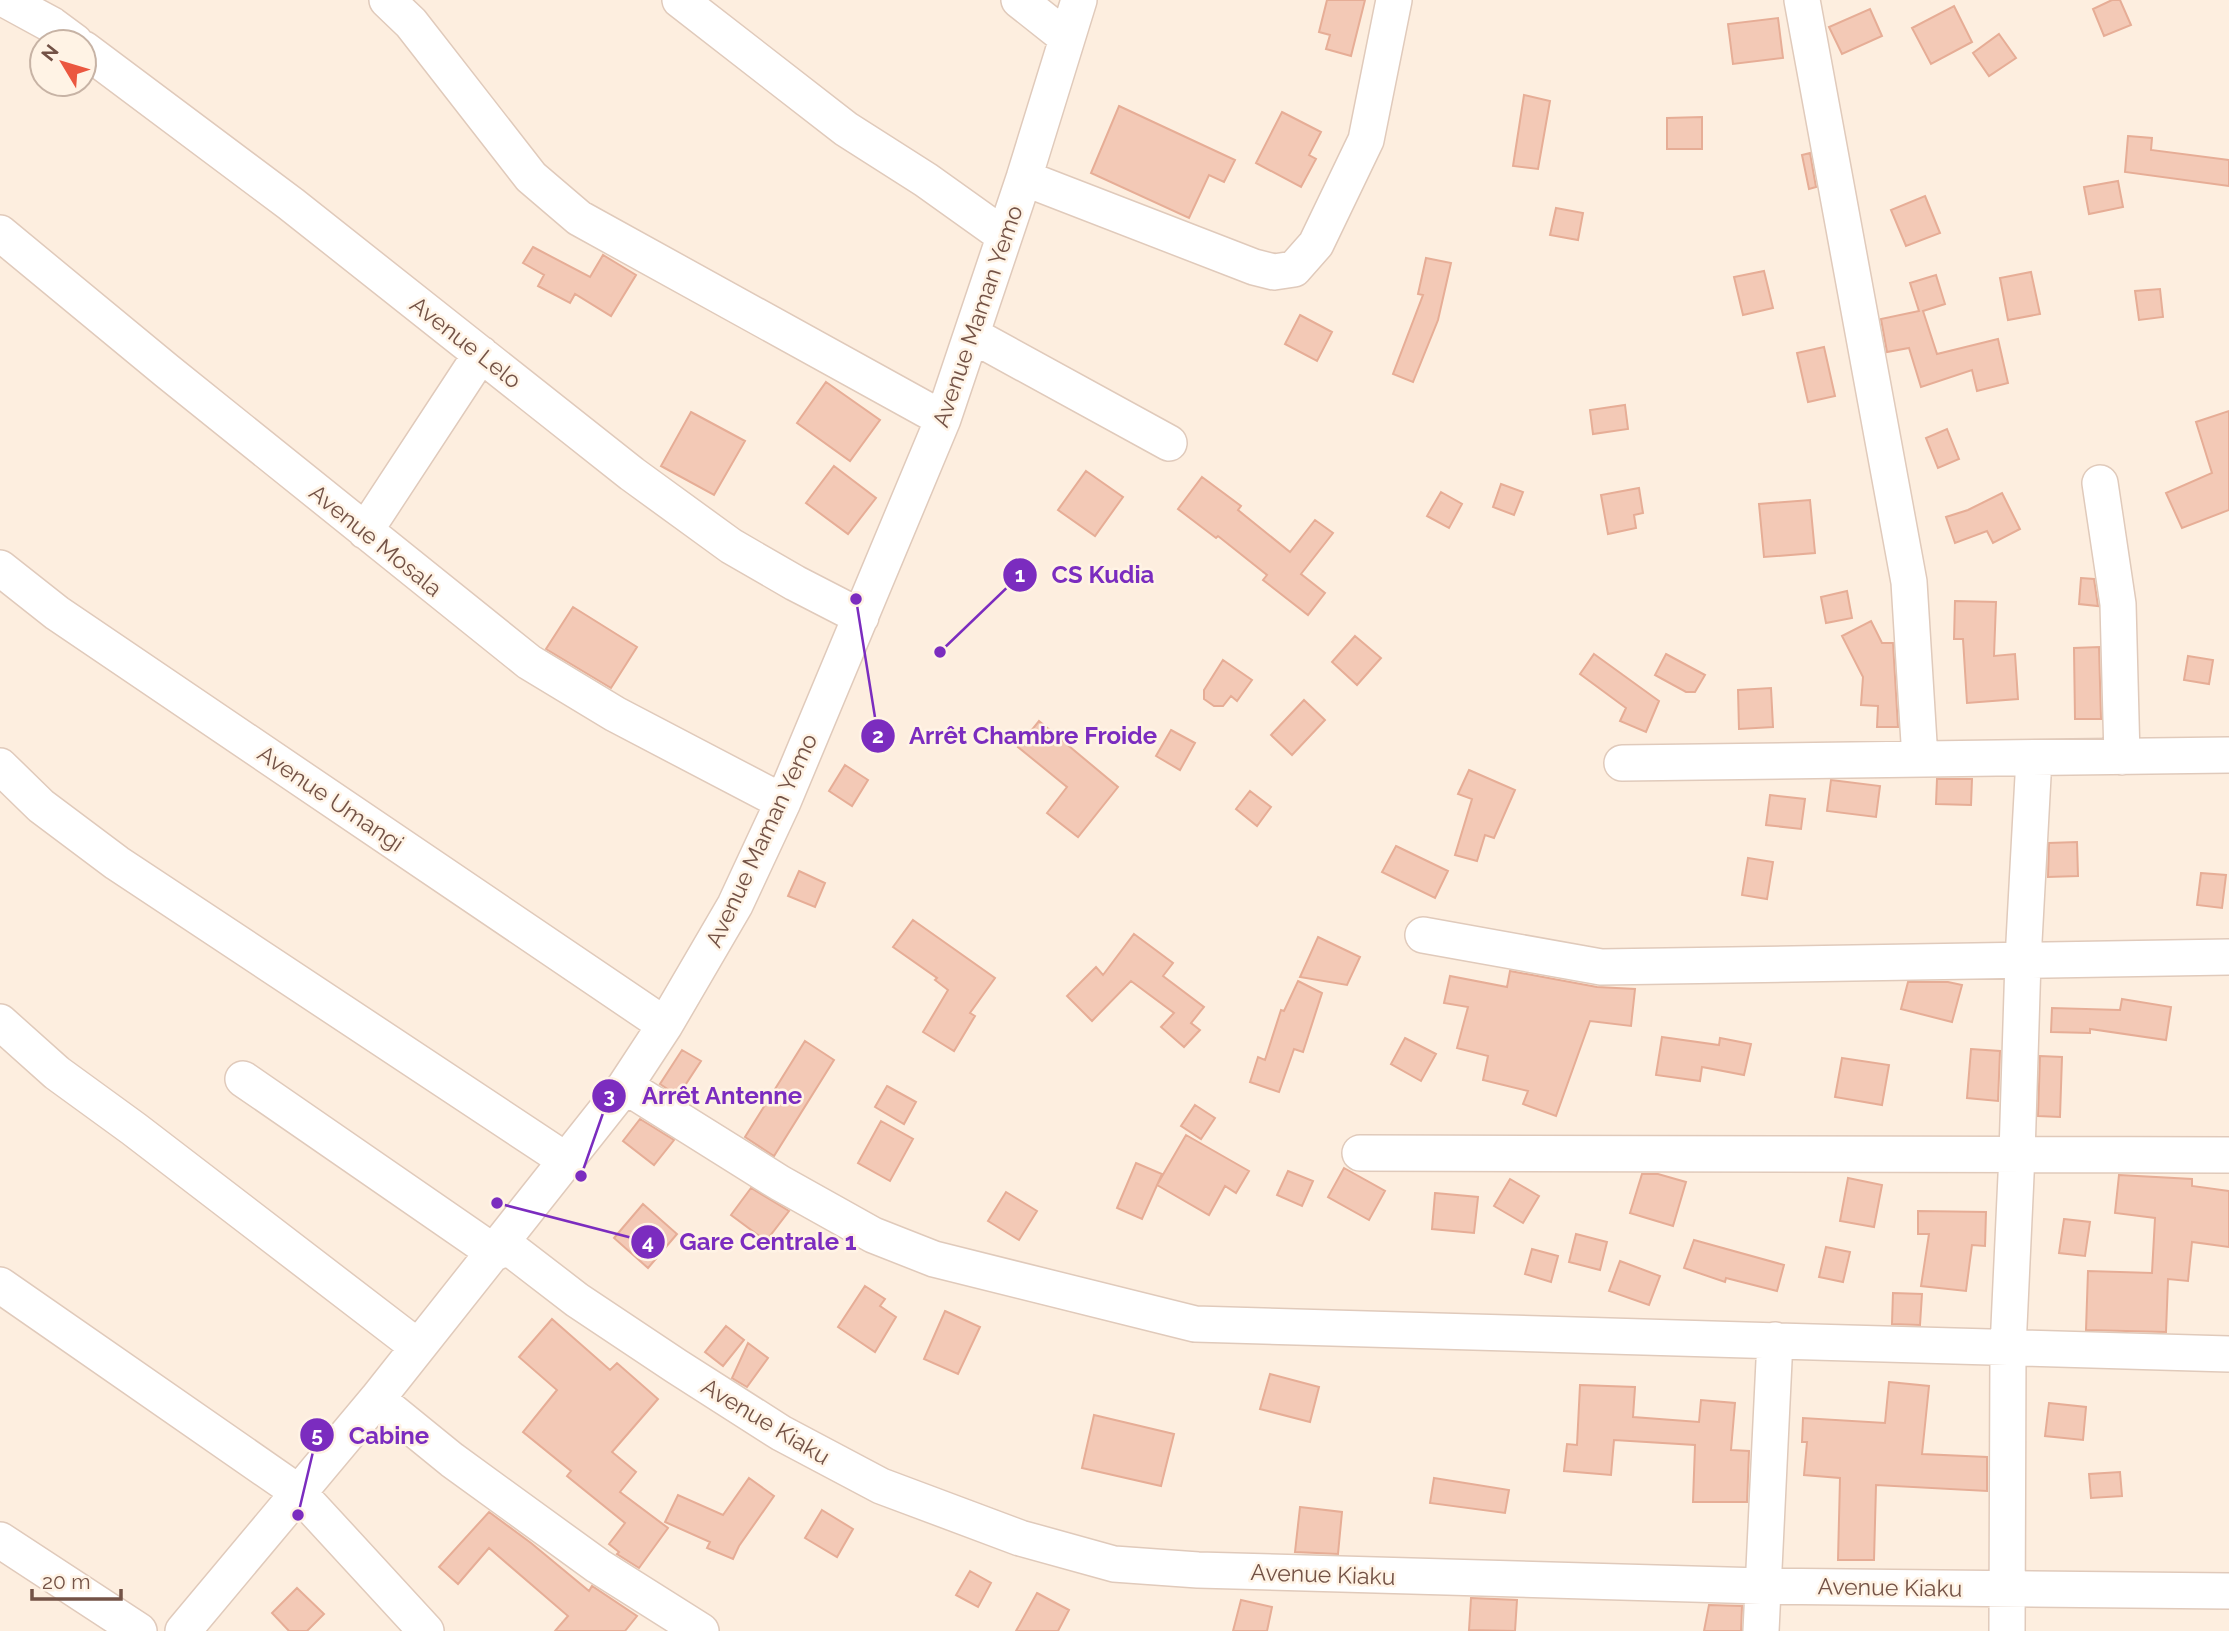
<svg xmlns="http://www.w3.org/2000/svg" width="2229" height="1631" font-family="Raleway,sans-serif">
	<rect width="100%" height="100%" fill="#fdeedf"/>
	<path fill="#f3c9b6" stroke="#e6ad96" stroke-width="2" d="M1327,0h38l-14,56 -25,-7 4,-14 -11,-3z
		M2112,0h8l11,25 -27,11 -11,-27z
		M1954,6l18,36 -41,22 -19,-36z
		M1870,9l12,27 -40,18 -13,-27z
		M1778,18l5,40 -50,6 -5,-40z
		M1999,34l17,24 -27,18 -16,-23z
		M1524,95l26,6 -12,68 -25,-3z
		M1119,106l116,54 -11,22 -15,-7 -20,43 -98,-45z
		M1282,112l39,20 -12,23 7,4 -15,28 -45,-24z
		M1702,117v32h-35v-31z
		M2128,136l24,2 -1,12 78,10v26l-104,-14z
		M1810,153l6,34 -7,2 -7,-34z
		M2118,181l5,26 -34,7 -5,-27z
		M1925,196l15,37 -34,13 -15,-36z
		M1556,208l27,5 -5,27 -28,-5z
		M533,247l57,30 13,-22 33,20 -25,41 -36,-22 -5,9 -32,-17 6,-11 -21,-12z
		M1426,258l25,5 -13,57 -25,62 -20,-8 30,-79 -5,-1z
		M1764,271l9,37 -30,7 -9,-38z
		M2031,272l9,42 -32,6 -8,-42z
		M1936,275l9,29 -22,7 14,43 61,-15 10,44 -31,8 -5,-21 -51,17 -12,-39 -22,4 -6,-33 38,-8 -9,-28z
		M2160,289l3,28 -24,3 -4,-29z
		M1300,315l32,17 -15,29 -32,-17z
		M1824,347l11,49 -27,6 -11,-49z
		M826,382l54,38 -30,41 -53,-38z
		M1625,405l3,24 -35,5 -3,-24z
		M2229,411v99l-47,18 -16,-35 46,-20 -16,-51z
		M691,412l54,29 -31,54 -53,-29z
		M1947,429l12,30 -21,9 -12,-30z
		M834,466l42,32 -28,36 -42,-31z
		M1086,471l37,26 -28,39 -37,-26z
		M1202,477l39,29 -3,4 52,42 25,-32 18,13 -32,41 24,19 -17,22 -45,-35 4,-5 -49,-39 -2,2 -38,-29z
		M1501,484l22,8 -9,23 -21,-8z
		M1639,488l4,25 -9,2 2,13 -28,6 -7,-39z
		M1441,492l21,12 -13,24 -22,-12z
		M2002,493l18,36 -27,14 -6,-12 -32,12 -9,-26 22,-7z
		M1810,500l5,53 -51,4 -5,-53z
		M2081,578l13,1 4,27 -19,-2z
		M1847,591l5,27 -26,5 -5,-26z
		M1955,601l41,1 -2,54 21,-2 3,45 -51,4 -4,-64h-9z
		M573,607l64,40 -26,41 -65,-39z
		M1871,621l11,22h11l5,84h-21l1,-21 -17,-1 2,-28 -21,-41z
		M1355,636l26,22 -24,27 -25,-23z
		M2099,647l2,72h-26l-1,-71z
		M1594,654l65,47 -13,31 -26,-11 6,-13 -46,-34z
		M1666,654l39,21 -10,17h-9l-31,-17z
		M2188,656l25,4 -4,24 -25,-4z
		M1223,660l29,20 -15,21 -6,-5 -8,10h-9l-10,-7v-9z
		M1771,688l2,39 -34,2 -1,-39z
		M1304,700l21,20 -33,35 -21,-20z
		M1039,721l79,66 -40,50 -31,-24 20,-26 -49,-40z
		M1171,730l24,13 -15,27 -24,-14z
		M845,765l23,15 -16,26 -23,-15z
		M1469,770l46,20 -21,48 -9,-3 -8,26 -22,-6 17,-56 -14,-5z
		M1937,779h35l-1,26 -35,-1z
		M1831,780l49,6 -4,31 -49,-6z
		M1250,791l21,16 -14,19 -21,-17z
		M1770,795l35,4 -4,30 -35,-4z
		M2077,842l1,34 -30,1 1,-34z
		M1396,846l52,25 -13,27 -53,-26z
		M1748,858l25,4 -6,37 -25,-4z
		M799,871l26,12 -10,24 -27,-11z
		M2201,873l25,2 -4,33 -25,-3z
		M913,920l82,58 -25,35 5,3 -21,35 -31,-19 25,-42 -13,-10 2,-2 -44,-31z
		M1134,934l39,29 -10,13 41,31 -13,16 9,7 -16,17 -23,-20 13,-14 -43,-32 -39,40 -25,-25 29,-29 7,8z
		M1318,937l42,20 -13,28 -47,-8z
		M1510,971l87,16 38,2 -4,37 -41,-5 -34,95 -33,-12 5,-13 -45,-11 5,-24 -31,-8 11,-41 -24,-4 6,-27 57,11z
		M1298,981l24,12 -19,59 -9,-3 -15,43 -29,-10 8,-25 7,3 16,-50 3,1z
		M1908,982h40l14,3 -10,37 -51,-13z
		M2122,999l49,8 -5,33 -76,-11v4l-39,-1 1,-24 68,2z
		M1662,1037l57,8 1,-7 31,6 -7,31 -42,-8 -2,14 -44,-6z
		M1405,1038l31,16 -15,27 -30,-17z
		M805,1041l29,19 -60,96 -29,-19z
		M1971,1049l29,2 -2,50 -31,-3z
		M682,1050l19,11 -23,35 -18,-12z
		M2040,1056l22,1 -2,60 -22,-1z
		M1842,1058l47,7 -7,40 -47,-8z
		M887,1086l29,16 -12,22 -29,-17z
		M1195,1105l20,13 -14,21 -20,-13z
		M640,1119l34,21 -20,25 -31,-24z
		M881,1121l32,18 -23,42 -32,-18z
		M1186,1135l63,36 -13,22 -11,-7 -16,29 -52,-30z
		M1136,1163l26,11 -20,45 -25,-11z
		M1344,1168l41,23 -16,29 -41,-23z
		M1288,1171l25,10 -11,25 -25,-11z
		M1642,1174h16l28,8 -13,44 -43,-13z
		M2119,1175l73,4v7l37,5v56l-37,-5 -4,39 -20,-2 -2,53 -80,-2 2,-59 64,2 3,-55 -40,-5z
		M1848,1178l34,7 -8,42 -34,-6z
		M1510,1179l29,17 -16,27 -29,-17z
		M751,1188l38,23 -23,30 -35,-26z
		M1006,1192l31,19 -18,29 -31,-19z
		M1435,1193l43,4 -4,36 -42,-4z
		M643,1204l34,30 -29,34 -34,-30z
		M1918,1211l68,1 -1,34 -13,-1 -6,46 -45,-5 8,-52h-11z
		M2064,1219l26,3 -5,34 -26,-3z
		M1576,1234l31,8 -7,28 -31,-8z
		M1694,1240l90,25 -7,26 -51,-13 -1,4 -41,-14z
		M1826,1247l24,5 -7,30 -24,-5z
		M1532,1249l26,7 -7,26 -26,-8z
		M1620,1261l40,15 -11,29 -40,-14z
		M865,1286l20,13 -5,7 16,11 -21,35 -37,-25z
		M1893,1293l29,1 -2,31 -28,-1z
		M945,1311l35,16 -22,47 -34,-15z
		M552,1319l58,51 7,-7 41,36 -46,53 24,20 -16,20 48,36 -29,40 -22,-14 2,-2 -10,-8 16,-21 -58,-47 4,-5 -48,-39 34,-42 -38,-33z
		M726,1326l18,14 -21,26 -18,-14z
		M748,1343l20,15 -21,29 -15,-9z
		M1270,1374l49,13 -9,35 -50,-13z
		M1889,1382l40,4 -7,68 65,3v34l-111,-6 -2,75h-36l2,-82 -36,-3 3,-33h-5l1,-24 82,5z
		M1580,1385l55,2 -2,30 66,5 2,-22 34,3 -4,47 18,1 -2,51h-54l2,-57 -81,-5 -3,35 -47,-4 3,-27 10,1z
		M2049,1403l37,4 -3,33 -38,-4z
		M1094,1415l80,19 -13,52 -79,-18z
		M2120,1472l2,24 -31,2 -2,-24z
		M749,1478l25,18 -35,50 -6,13 -26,-11 3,-6 -45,-20 13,-27 45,20z
		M1434,1478l75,12 -4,23 -75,-10z
		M1300,1507l42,5 -4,42 -43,-2z
		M822,1510l31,19 -16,28 -32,-19z
		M489,1512l42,31 58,48 3,-5 45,30 -12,15h-70l13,-15 -79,-68 -31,36 -19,-17z
		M970,1571l21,12 -13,24 -22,-12z
		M297,1588l27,26 -17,17h-18l-17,-18z
		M1037,1593l32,17 -11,21h-42z
		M1471,1598l46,2 -2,31 -46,-1z
		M1241,1600l31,7 -5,24h-34z
		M1709,1605l33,1 -1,25h-37z"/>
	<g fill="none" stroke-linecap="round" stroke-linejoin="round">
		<g stroke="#e0cabb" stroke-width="38">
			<path id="minor" d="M6,0l46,25 23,17
				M387,0l24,23 120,154 48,41 364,201
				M680,0l166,129 80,51 77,55
				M1019,0l48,38
				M1802,0l107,582 11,177
				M84,49l207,155 341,270 99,72 64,37 66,34
				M1024,178l230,89 20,5 20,-3 22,-25 50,-104 28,-140
				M0,233l167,138 362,291 86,52 168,88
				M972,335l197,108
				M2100,483l18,121 4,153
				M365,531l116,-177
				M0,568l57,45 608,412
				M1622,763l607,-8
				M0,766l41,40 76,57 450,298
				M1423,935l178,32 628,-10
				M0,1022l57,51 77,56 284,218
				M243,1079l252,174
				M625,1086l155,97 93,52 61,24 261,65 1034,30
				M1360,1153l869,2
				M503,1243l74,57 99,66 105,67 100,53 139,52 94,26 84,6 564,16 467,5
				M0,1285l298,207 128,139
				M377,1399l75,61 146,106 103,65
				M0,1540l139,91
				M183,1631l194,-232 248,-313 40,-61 70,-120 48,-103 160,-383 81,-241 55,-178
				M1761,1631l14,-291
				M2007,1631l1,-283 9,-194 6,-194 11,-202"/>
		</g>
		<use href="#minor" stroke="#fff" stroke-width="35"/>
	</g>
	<g text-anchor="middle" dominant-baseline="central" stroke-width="5" stroke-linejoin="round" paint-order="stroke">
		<g font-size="23" fill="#735246" stroke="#fff3e5">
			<text transform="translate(977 316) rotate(-71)">Avenue Maman Yemo</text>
			<text transform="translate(466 342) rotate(38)">Avenue Lelo</text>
			<text transform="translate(376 540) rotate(39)">Avenue Mosala</text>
			<text transform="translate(331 798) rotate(34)">Avenue Umangi</text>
			<text transform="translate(761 840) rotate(-65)">Avenue Maman Yemo</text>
			<text transform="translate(766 1421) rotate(31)">Avenue Kiaku</text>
			<text transform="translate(1323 1574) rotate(2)">Avenue Kiaku</text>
			<text transform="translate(1890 1587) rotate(1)">Avenue Kiaku</text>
		</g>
	</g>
	<path fill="none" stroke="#7b2cbf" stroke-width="2.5" d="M940 652L1020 575M856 599L878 736M581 1176L609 1096M497 1203L648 1242M298 1515L317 1435"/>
	<g fill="#7b2cbf" stroke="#fff3e5" stroke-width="2.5">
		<circle cx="940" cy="652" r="7"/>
		<circle cx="856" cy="599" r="7"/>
		<circle cx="581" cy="1176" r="7"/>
		<circle cx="497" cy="1203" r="7"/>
		<circle cx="298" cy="1515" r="7"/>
		<circle cx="1020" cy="575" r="18"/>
		<circle cx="878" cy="736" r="18"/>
		<circle cx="609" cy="1096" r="18"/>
		<circle cx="648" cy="1242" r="18"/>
		<circle cx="317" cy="1435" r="18"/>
	</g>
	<g font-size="21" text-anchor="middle" font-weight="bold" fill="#fff">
		<text x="1020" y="582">1</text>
		<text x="878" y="743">2</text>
		<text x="609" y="1103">3</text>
		<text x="648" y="1249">4</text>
		<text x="317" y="1442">5</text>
	</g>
	<g font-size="24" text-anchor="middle" font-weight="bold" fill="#7b2cbf" stroke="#fff3e5" stroke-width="5" stroke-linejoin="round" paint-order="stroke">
		<text x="1103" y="583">CS Kudia</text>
		<text x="1033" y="744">Arrêt Chambre Froide</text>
		<text x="722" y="1104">Arrêt Antenne</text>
		<text x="768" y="1250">Gare Centrale 1</text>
		<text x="389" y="1444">Cabine</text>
	</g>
	<g transform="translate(63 63) rotate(308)"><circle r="33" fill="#fff3e5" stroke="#c7b3a5" stroke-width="2"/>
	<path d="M0-5L12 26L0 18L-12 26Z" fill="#eb5740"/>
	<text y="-10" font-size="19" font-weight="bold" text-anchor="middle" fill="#735246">N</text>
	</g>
	<path d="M32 1589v10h89v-10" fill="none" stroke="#735246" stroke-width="3.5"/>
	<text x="42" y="1589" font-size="21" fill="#735246" stroke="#fff3e5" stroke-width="5" paint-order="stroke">20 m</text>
</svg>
